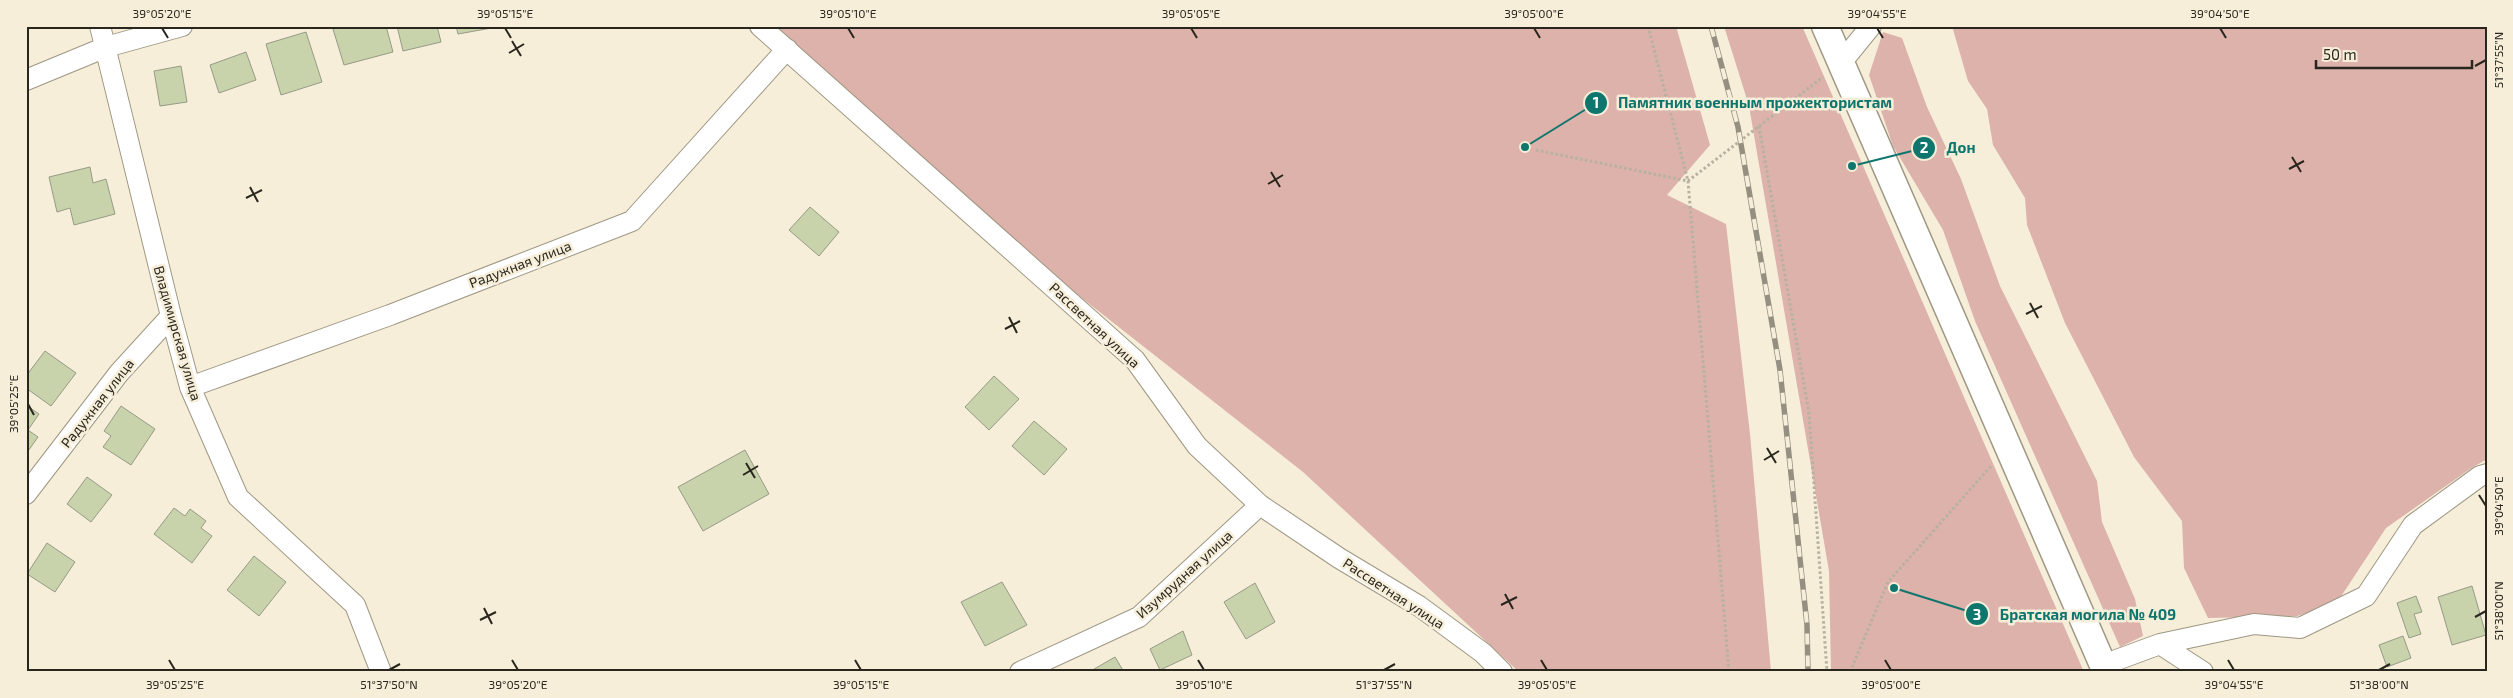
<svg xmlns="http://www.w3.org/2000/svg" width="2513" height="698" font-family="'Exo 2',sans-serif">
	<rect width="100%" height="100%" fill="#f6eed9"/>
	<path fill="#dcb2aa" d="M766,26h910l34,119 -43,50 59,29 24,210 21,238h-252l-216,-200 -286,-225z
		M1724,26h78l282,646h-253l-2,-101 -80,-465z
		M1952,26h535v433l-17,10 -84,59 -50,76 -39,12 -89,2 -24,-50 -2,-47 -48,-64 -69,-134 -38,-98 -2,-27 -32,-53 -6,-36 -19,-28z
		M1883,32l19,6 25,69 34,72 39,107 97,195 5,41 33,77 8,37 -23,11 -145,-326 -32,-91 -50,-84 -24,-71z"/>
	<path fill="#c8d2ab" stroke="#969b87" d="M342,26h44l7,26 -49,13 -11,-36z
		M397,26h40l4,16 -38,9z
		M456,26h41v1l-39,7z
		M306,32l16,50 -41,13 -15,-51z
		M246,52l10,28 -37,13 -9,-28z
		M181,66l6,36 -27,4 -6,-35z
		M90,167l3,16 13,-4 9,35 -41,11 -4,-17 -13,4 -8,-35z
		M810,207l29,25 -20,24 -30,-26z
		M45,351l31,22 -25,33 -25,-18v-12z
		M994,376l25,23 -30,31 -24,-23z
		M26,405l13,9 -11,16 10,7 -12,17z
		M121,406l34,23 -24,36 -28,-18 8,-11 -7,-5z
		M1034,421l33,28 -23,26 -32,-29z
		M745,450l24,44 -66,37 -25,-44z
		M87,477l25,18 -21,27 -24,-18z
		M174,508l11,8 5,-7 16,12 -5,7 11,8 -20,27 -38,-29z
		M47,543l28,19 -20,30 -28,-18z
		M254,556l32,26 -27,34 -32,-26z
		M1002,582l25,43 -42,21 -24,-44z
		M1255,583l20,39 -29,17 -22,-37z
		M2472,586l14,49 -34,10 -14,-48z
		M2416,596l6,16 -8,2 7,20 -12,4 -12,-35z
		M1183,631l9,24 -32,15 -10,-21z
		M2403,636l8,22 -24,9 -8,-22z
		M1115,657l9,15h-35z"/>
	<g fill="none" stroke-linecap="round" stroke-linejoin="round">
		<g stroke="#9e9783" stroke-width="22">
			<path id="minor" d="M100,26l71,290 19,71 48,110 117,108 26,67
				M760,26l375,334 62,86 63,59 79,53 80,48 64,47 19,19
				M1841,63l30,-37
				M26,80l80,-33 76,-21
				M190,387l200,-72 242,-94 155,-172
				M26,494l93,-121 52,-57
				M2160,644l94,-20 46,4 66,-32 47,-71 67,-49 7,-2
				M2103,665l57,-21 43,28
				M1020,672l119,-55 121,-112"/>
		</g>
		<g stroke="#9e9783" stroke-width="29">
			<path id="tertiary" d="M1825,26l281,646"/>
		</g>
		<path stroke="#b7b1a0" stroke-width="3" stroke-dasharray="2.5 2.5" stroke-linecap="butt" d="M1648,26l40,155 41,491
			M1759,126l50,287 18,259
			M1536,150l152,31 135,-104
			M1850,672l38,-90 104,-117"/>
		<use href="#minor" stroke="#fff" stroke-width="20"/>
		<use href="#tertiary" stroke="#fff" stroke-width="26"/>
		<g stroke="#958f81" stroke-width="5.5">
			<path id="rail" d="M1711,26l27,101 42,243 27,255 1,47"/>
		</g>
		<use href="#rail" stroke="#f6eed9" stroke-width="4" stroke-dasharray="11" stroke-linecap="butt"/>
	</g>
	<path fill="none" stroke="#29261e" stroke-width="2" d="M162,28l6,10M505,28l6,10M848,28l6,10M1191,28l6,10M1534,28l6,10M1877,28l6,10M2220,28l6,10M512,41l9,15M509,53l15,-9M2475,66l11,-6M2292,157l9,15M2289,169l15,-8M1271,172l9,15M1268,184l15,-9M250,187l8,15M246,198l16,-8M2030,303l8,15M2026,314l16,-8M1009,317l8,16M1005,329l15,-8M28,404l6,11M1767,448l9,15M1764,460l15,-9M746,463l9,15M743,475l15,-9M2479,495l7,11M1505,594l8,15M1501,605l16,-8M484,608l8,16M2475,617l11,-6M480,620l16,-8M169,660l6,10M512,660l6,10M855,660l6,10M1198,660l6,10M1541,660l6,10M1885,660l6,10M2228,660l6,10M389,670l11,-6M1384,670l11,-6M2379,670l11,-6"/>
	<g text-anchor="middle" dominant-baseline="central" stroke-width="5" stroke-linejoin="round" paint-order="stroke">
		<g font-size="14" fill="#29261e" stroke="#f6eed9">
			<text transform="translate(520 264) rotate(-21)">Радужная улица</text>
			<text transform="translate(1095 325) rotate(43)">Рассветная улица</text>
			<text transform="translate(178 333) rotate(74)">Владимирская улица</text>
			<text transform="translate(97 403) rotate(-52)">Радужная улица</text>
			<text transform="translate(1184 574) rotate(-42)">Изумрудная улица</text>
			<text transform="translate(1394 593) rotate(33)">Рассветная улица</text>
		</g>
	</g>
	<path fill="none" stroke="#0f766e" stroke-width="2" d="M1525 147L1596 103M1852 166L1924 148M1894 588L1977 614"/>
	<g fill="#0f766e" stroke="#f6eed9" stroke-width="2">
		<circle cx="1525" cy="147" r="5"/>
		<circle cx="1852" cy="166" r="5"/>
		<circle cx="1894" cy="588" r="5"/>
		<circle cx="1596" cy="103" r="12"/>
		<circle cx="1924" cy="148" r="12"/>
		<circle cx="1977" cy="614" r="12"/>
	</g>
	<g font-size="15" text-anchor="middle" font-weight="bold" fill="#fff">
		<text x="1596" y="108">1</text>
		<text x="1924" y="153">2</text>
		<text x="1977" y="620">3</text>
	</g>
	<g font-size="15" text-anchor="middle" font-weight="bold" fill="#0f766e" stroke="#f6eed9" stroke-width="5" stroke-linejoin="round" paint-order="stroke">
		<text x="1755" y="108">Памятник военным прожектористам</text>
		<text x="1961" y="153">Дон</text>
		<text x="2088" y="620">Братская могила № 409</text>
	</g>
	<rect width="2513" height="698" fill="none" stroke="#f6eed9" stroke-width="55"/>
	<path d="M2316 60v8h156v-8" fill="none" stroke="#29261e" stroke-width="2.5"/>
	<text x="2323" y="60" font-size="15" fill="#29261e" stroke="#f6eed9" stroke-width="4" paint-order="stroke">50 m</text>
	<rect x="28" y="28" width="2458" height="642" fill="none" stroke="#29261e" stroke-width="2"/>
	<g font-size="12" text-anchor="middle" fill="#29261e">
		<text x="162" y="18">39°05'20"E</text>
		<text x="505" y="18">39°05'15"E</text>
		<text x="848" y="18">39°05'10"E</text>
		<text x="1191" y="18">39°05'05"E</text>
		<text x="1534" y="18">39°05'00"E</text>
		<text x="1877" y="18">39°04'55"E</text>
		<text x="2220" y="18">39°04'50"E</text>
		<text transform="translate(2499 60) rotate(-90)" y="4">51°37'55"N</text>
		<text transform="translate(14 404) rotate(-90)" y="4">39°05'25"E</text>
		<text transform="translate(2499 506) rotate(-90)" y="4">39°04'50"E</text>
		<text transform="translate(2499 611) rotate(-90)" y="4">51°38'00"N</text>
		<text x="175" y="689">39°05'25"E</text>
		<text x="389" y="689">51°37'50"N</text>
		<text x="518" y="689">39°05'20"E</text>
		<text x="861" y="689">39°05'15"E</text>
		<text x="1204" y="689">39°05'10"E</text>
		<text x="1384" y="689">51°37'55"N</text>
		<text x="1547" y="689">39°05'05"E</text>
		<text x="1891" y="689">39°05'00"E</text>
		<text x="2234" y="689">39°04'55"E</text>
		<text x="2379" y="689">51°38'00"N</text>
	</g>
</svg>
